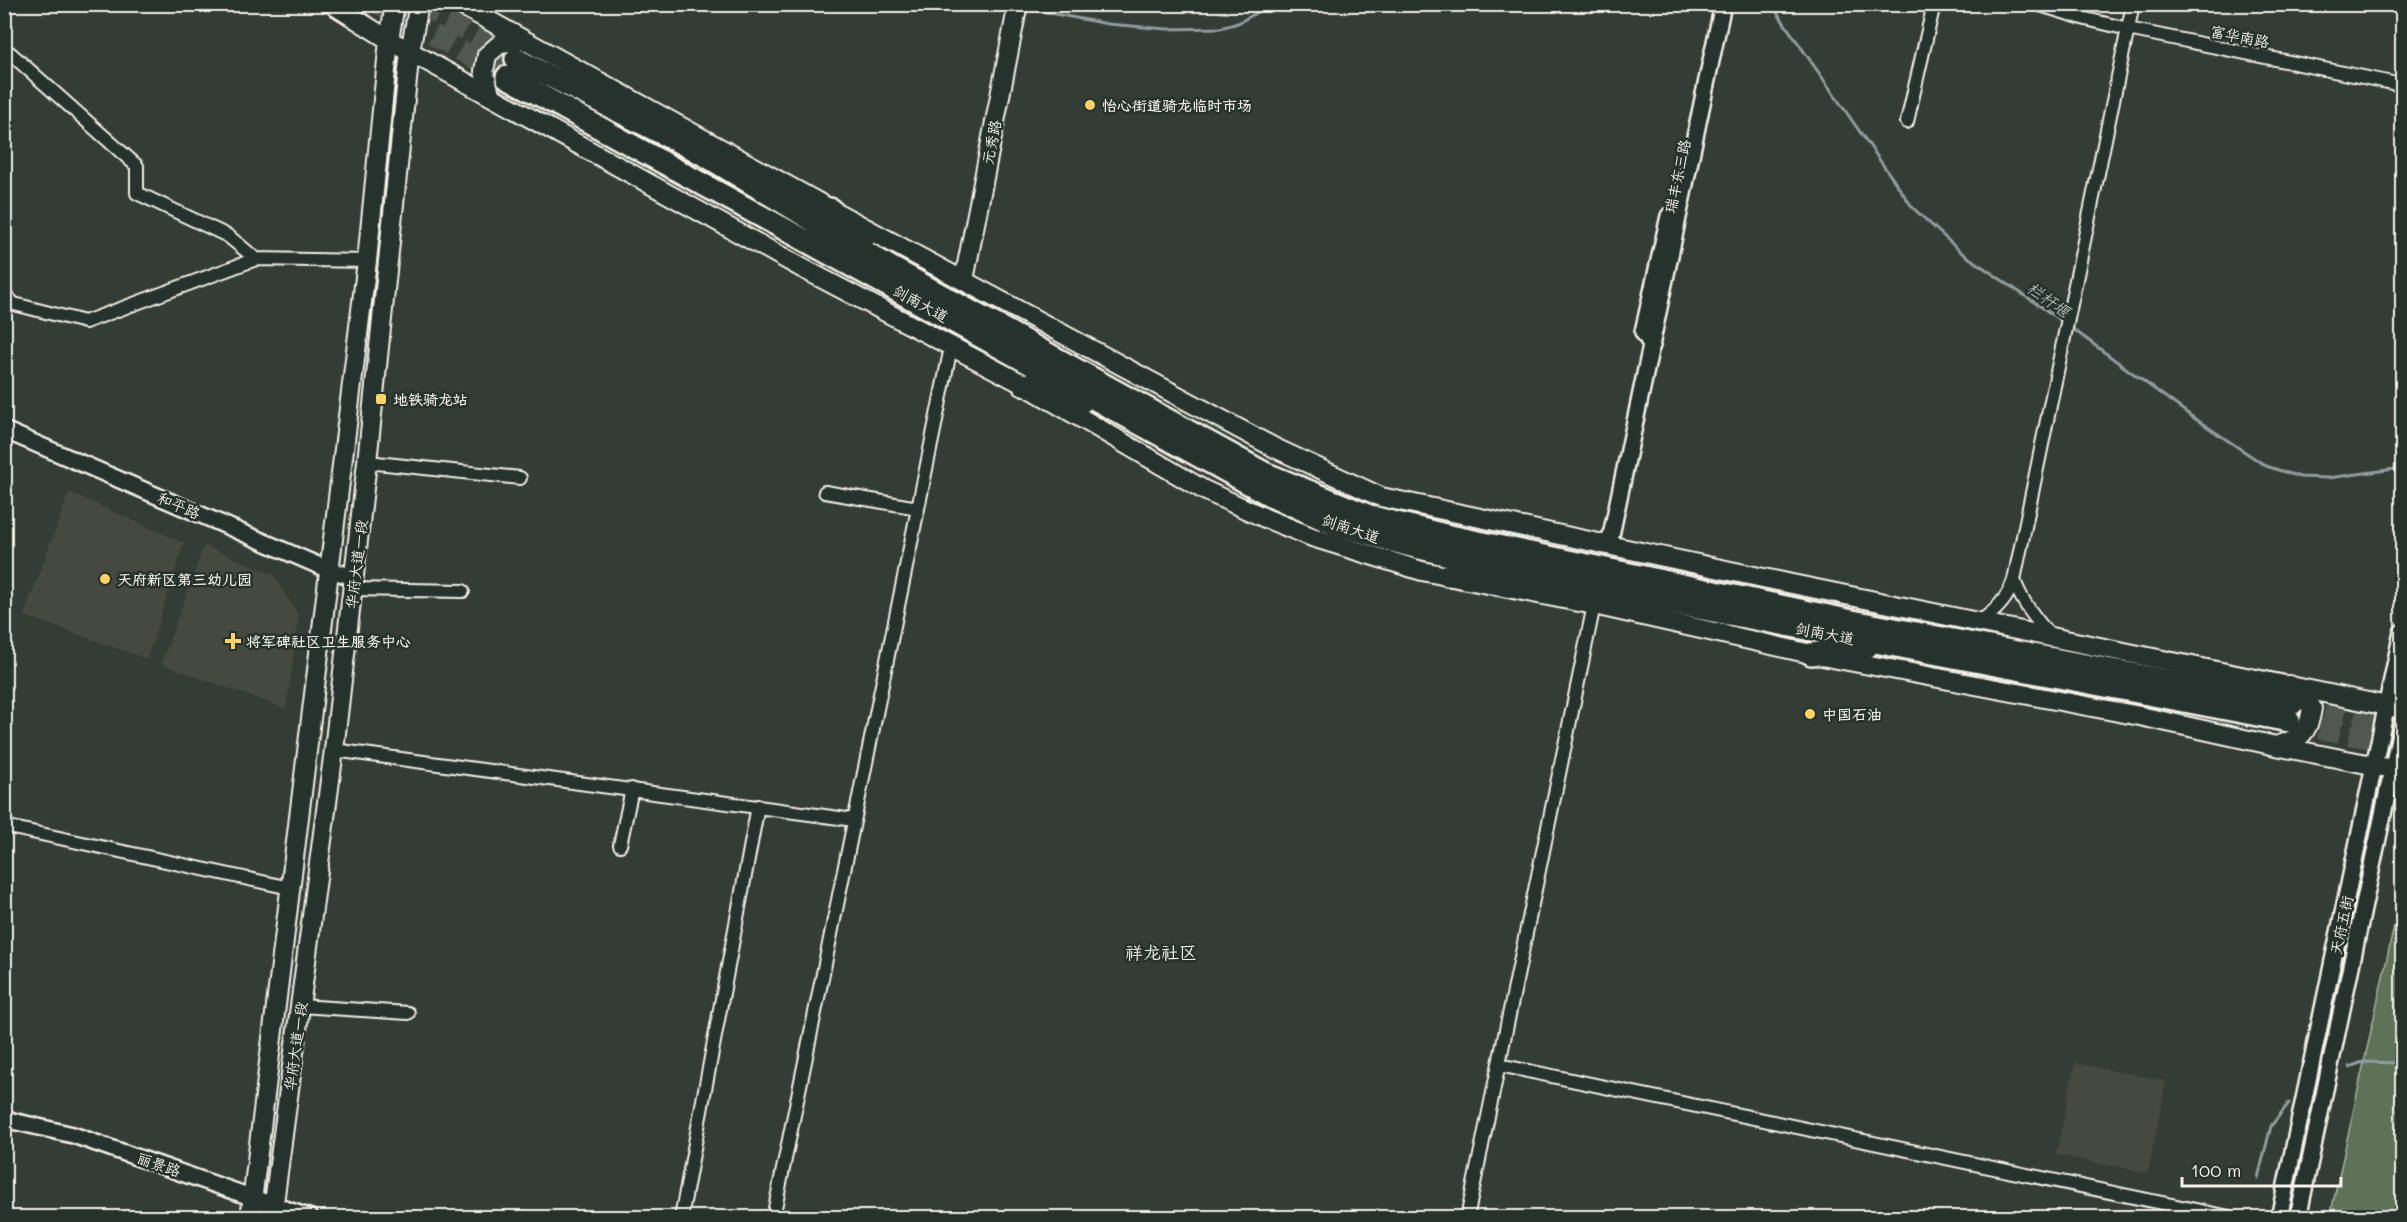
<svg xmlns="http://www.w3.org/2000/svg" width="2407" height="1222" font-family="Mali,'LXGW WenKai TC',sans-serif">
	<rect width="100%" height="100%" fill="#343d35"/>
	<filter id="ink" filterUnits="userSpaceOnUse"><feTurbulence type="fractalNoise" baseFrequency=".0167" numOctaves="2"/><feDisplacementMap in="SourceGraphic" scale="12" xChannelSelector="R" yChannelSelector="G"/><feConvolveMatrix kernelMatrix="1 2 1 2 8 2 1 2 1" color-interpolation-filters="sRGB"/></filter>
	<g filter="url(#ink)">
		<path fill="#45493f" d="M69,492l115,51 -37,116 -123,-44z
			M204,545l70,30 25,42 -13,92 -125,-45z
			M2075,1063l91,18 -18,92 -92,-18z"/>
		<path fill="#5d7256" stroke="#a8b29f" stroke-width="1.5" d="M2402,890v327h-72z"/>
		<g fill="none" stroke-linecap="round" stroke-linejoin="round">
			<path stroke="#8f9da1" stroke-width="3" d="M1771,4l142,204 49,45 103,70
				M1023,8l85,16 59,5 53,-1 18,-5 34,-19
				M2070,327l121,89 75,50 34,11 28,1 74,-10
				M2349,1067l14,-5 39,1
				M2258,1178l13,-52 18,-23"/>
			<path stroke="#515850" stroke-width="21" stroke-dasharray="21 10" stroke-linecap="butt" d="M379,4l128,73
				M421,4l95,55
				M2294,705l108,22
				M2289,722l113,23"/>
			<g stroke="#f4f1e8" stroke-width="16">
				<path id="minor" d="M2037,4l49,15 42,10 274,56
					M4,59l6,-6 127,113v27l91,43 28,23
					M1907,122l27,-118
					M4,294l10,10 71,18 171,-63 111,2
					M367,462l153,16
					M825,492l93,16
					M2014,580c7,21 21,38 35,55
					M353,589l110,2
					M1979,622c16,-10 29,-24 35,-42l119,-576
					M334,750l520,70
					M4,826l286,62
					M620,845l12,-56
					M300,1006l108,7
					M1499,1065l735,153
					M681,1218l77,-412
					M773,1218l178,-871
					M1467,1218l127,-613"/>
			</g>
			<g stroke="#f4f1e8" stroke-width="20">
				<path id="tertiary" d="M1652,346l-9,-14 26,-116
					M4,430l325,140 25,7
					M1609,545l114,-541
					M4,1119l69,16 238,83
					M2279,1218l123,-586
					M2298,1218l104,-494"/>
			</g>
			<g stroke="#f4f1e8" stroke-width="22">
				<path id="secondary" d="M332,4l57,36 413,228 221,116 181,106 61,28 47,19 110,34 172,34 217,49 329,62 136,30 126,25
					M459,4l371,205 445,239 106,49 411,87 610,125
					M490,94l-6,-23 3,-16 14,-12 22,-3
					M964,280l54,-276
					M2276,746c25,-8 32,-11 36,-38l-7,-9 -16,-14
					M250,1218l117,-957 22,-221 6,-36
					M272,1218l62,-468 33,-288 43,-411 9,-47"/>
			</g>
			<g stroke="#f4f1e8" stroke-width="26">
				<path id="trunk" d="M516,59l190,97 184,111 374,206 108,44 73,18 407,86 440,83
					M507,77l763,418 64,29 69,20 100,24 179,37 607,116
					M830,209l33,32
					M1023,384l60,17
					M1448,575l44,-2
					M1811,654l56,-7"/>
			</g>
			<use href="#minor" stroke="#26332d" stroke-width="12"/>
			<use href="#tertiary" stroke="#26332d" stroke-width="15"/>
			<use href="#secondary" stroke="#26332d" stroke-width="18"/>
			<use href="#trunk" stroke="#26332d" stroke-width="21"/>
		</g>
	</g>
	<g fill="#ffd166" stroke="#26332d" stroke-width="2">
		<circle cx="1090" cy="105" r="6"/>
		<rect x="375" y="393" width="12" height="12" rx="3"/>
		<circle cx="105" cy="579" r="6"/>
		<path d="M230 632h6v6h6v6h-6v6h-6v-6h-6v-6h6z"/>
		<circle cx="1810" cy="714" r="6"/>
	</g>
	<g text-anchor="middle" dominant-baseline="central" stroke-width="5" stroke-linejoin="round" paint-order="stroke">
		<g font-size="15" fill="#f4f1e8" stroke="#26332d">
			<text transform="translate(2240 36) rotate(11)">富华南路</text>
			<text transform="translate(991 142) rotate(-79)">元秀路</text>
			<text transform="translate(1677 176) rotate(-78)">瑞丰东三路</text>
			<text transform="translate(921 303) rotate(29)">剑南大道</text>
			<text transform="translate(179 505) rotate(23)">和平路</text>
			<text transform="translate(1351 528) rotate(19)">剑南大道</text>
			<text transform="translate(356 564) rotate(-83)">华府大道一段</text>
			<text transform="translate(1825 633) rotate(11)">剑南大道</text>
			<text transform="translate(2341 925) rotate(-78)">天府五街</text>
			<text transform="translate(295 1046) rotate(-82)">华府大道一段</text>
			<text transform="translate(159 1164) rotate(19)">丽景路</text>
		</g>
		<g font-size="15" font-weight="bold" fill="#f4f1e8" stroke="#26332d" text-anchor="start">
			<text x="1102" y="105">怡心街道骑龙临时市场</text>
			<text x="393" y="399">地铁骑龙站</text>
			<text x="117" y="579">天府新区第三幼儿园</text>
			<text x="246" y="641">将军碑社区卫生服务中心</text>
			<text x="1822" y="714">中国石油</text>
		</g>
		<g font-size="16" font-style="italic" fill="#b1b9b8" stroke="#26332d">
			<text transform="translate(2049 299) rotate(35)">栏杆堰</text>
		</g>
		<g font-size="18" fill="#f4f1e8" stroke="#26332d">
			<text x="1161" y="952">祥龙社区</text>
		</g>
	</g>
	<rect width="2407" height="1222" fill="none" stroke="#26332d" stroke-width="24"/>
	<rect x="12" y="12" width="2383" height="1198" fill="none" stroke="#f4f1e8" stroke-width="2" filter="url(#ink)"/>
	<path d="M2182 1177v9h159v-9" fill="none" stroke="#f4f1e8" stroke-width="3"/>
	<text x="2191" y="1177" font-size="18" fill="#f4f1e8" stroke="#26332d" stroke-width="4.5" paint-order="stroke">100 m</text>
</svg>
